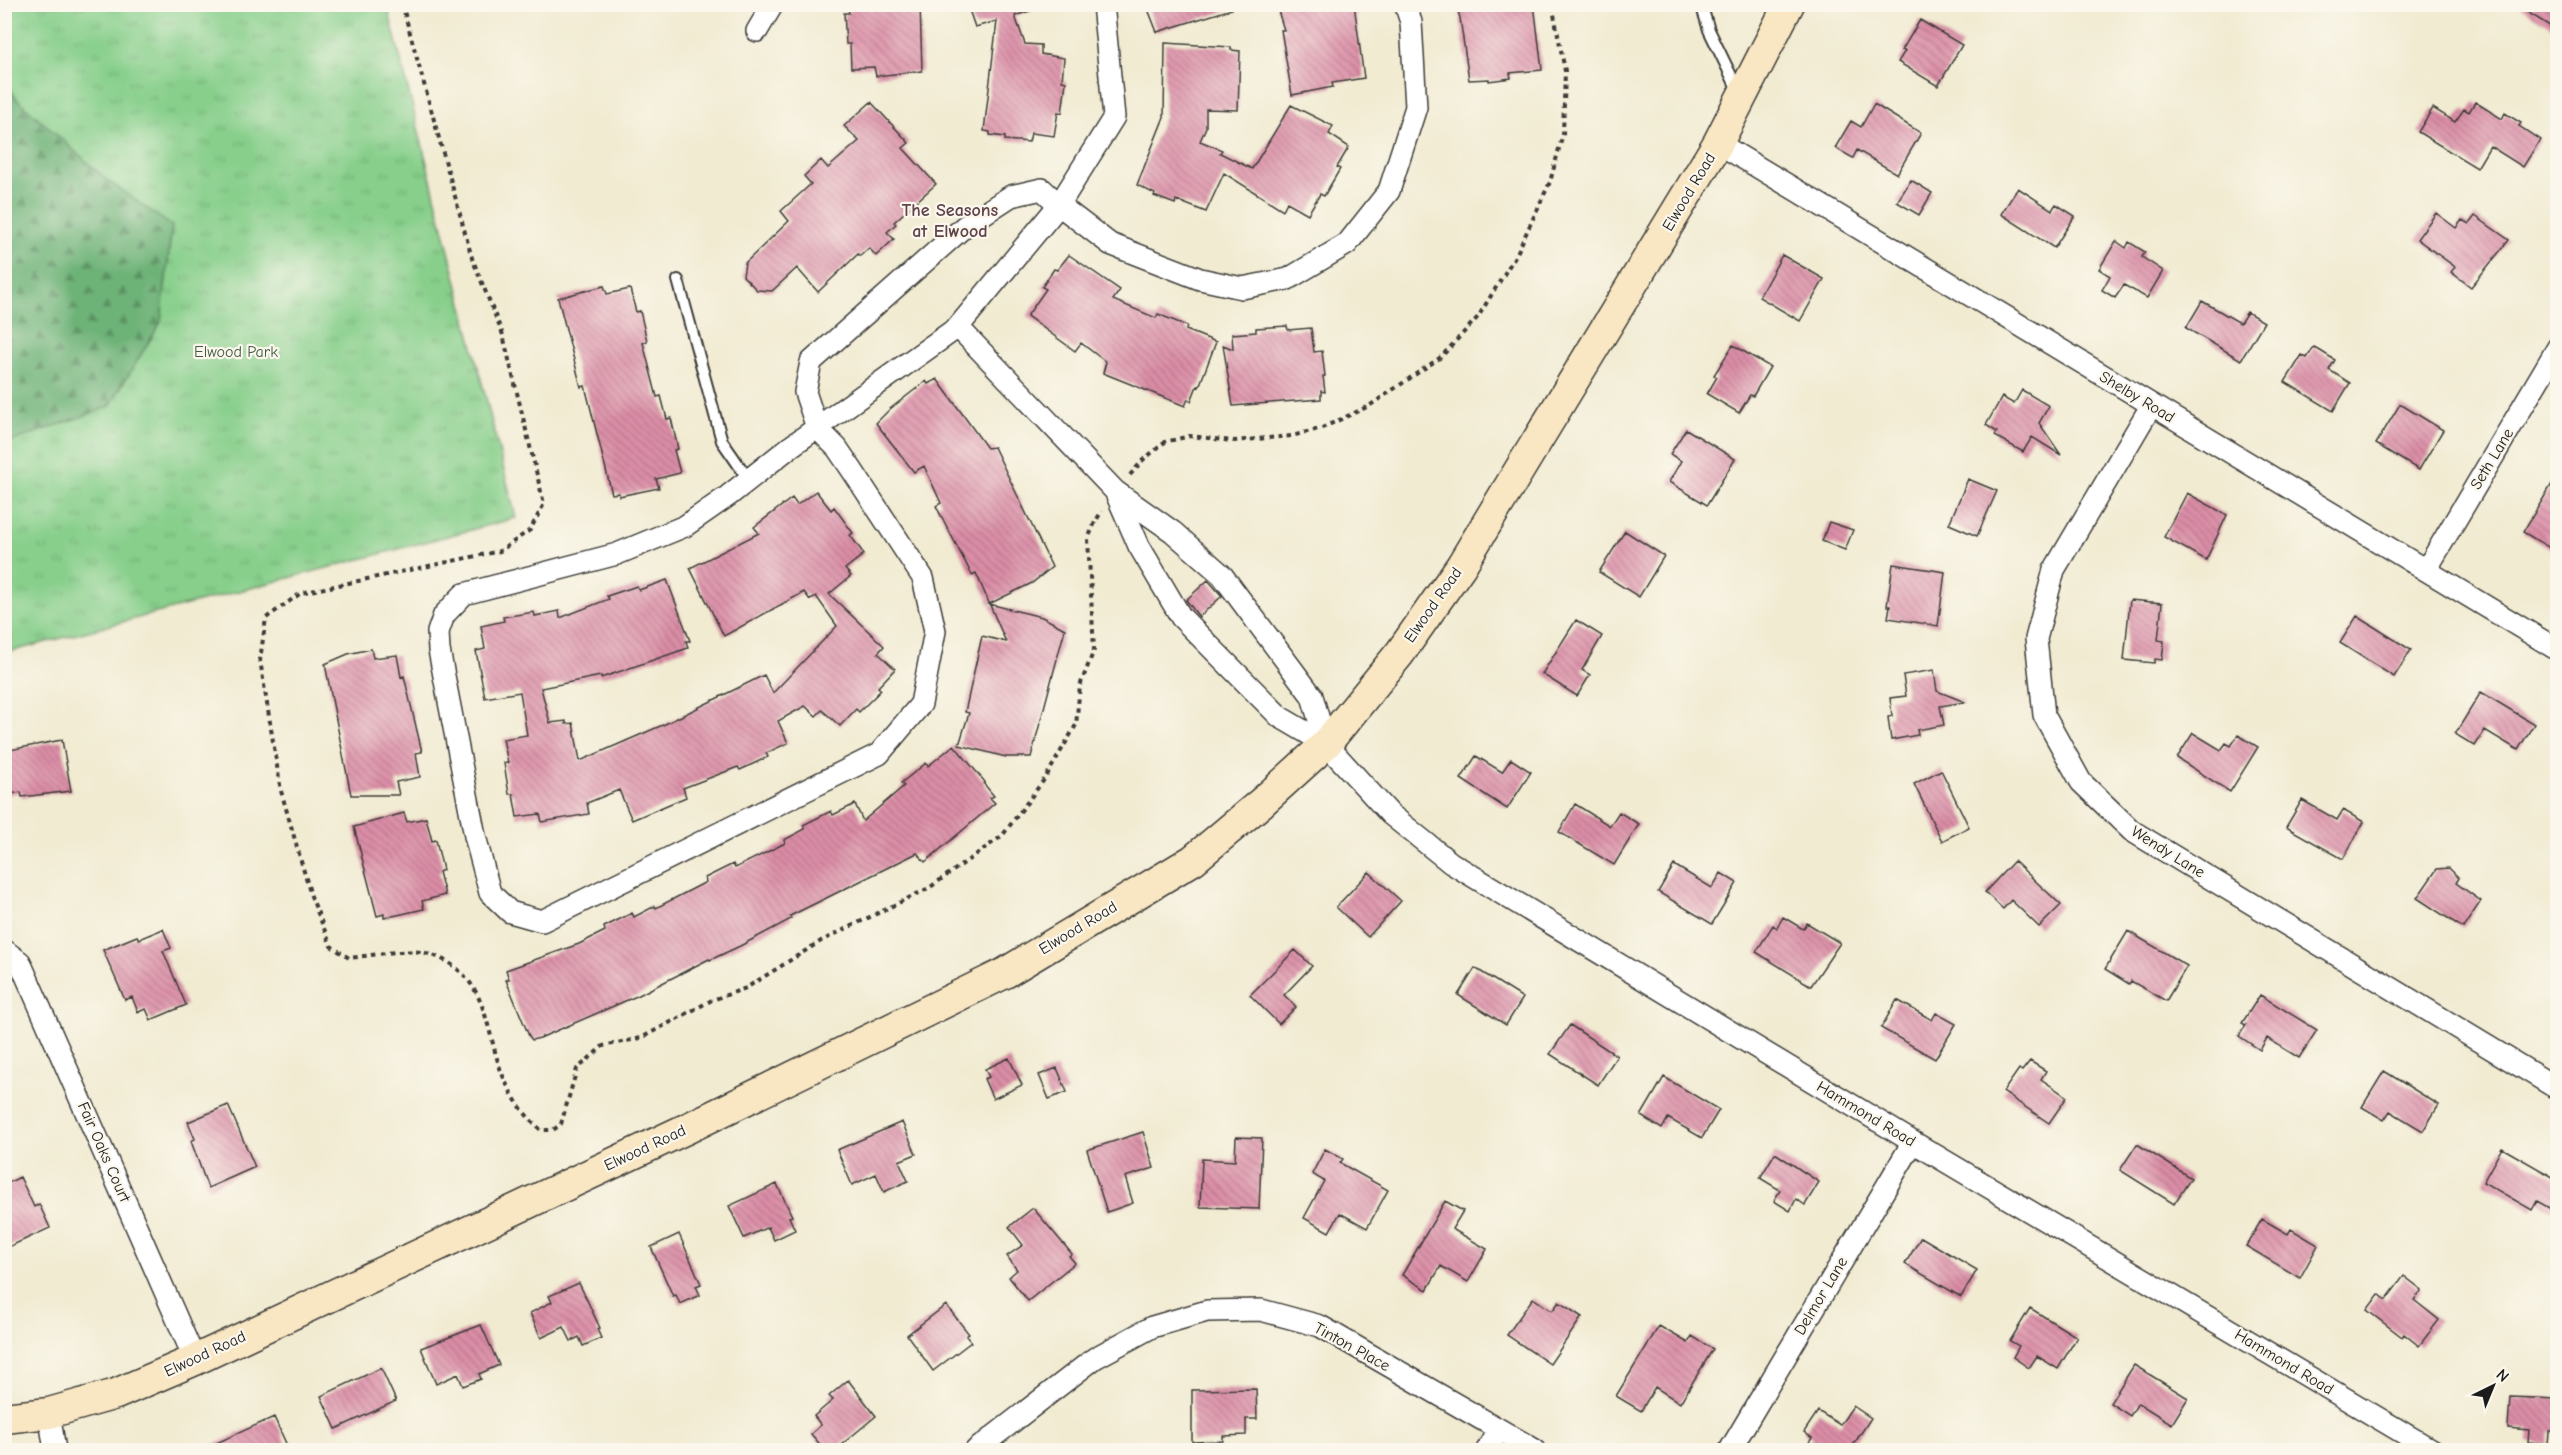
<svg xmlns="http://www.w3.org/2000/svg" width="2562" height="1455" font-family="'Comic Neue',sans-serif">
	<defs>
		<pattern id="grass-tufts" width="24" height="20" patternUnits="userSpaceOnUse" patternTransform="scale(1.5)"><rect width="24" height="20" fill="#87cf8b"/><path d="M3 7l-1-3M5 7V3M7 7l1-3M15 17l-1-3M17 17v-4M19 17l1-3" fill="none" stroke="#74b177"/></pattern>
		<pattern id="forest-firs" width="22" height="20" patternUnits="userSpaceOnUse" patternTransform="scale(1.5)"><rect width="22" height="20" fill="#6db277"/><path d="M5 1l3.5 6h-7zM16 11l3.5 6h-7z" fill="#599061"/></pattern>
		<pattern id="building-back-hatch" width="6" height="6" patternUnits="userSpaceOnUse" patternTransform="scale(1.5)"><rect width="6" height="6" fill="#dc8ea7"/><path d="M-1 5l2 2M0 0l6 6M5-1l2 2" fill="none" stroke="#b27387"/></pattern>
	</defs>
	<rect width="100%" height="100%" fill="#fbf7ec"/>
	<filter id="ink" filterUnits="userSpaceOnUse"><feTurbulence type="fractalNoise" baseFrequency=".0167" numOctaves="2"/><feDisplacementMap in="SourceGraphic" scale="12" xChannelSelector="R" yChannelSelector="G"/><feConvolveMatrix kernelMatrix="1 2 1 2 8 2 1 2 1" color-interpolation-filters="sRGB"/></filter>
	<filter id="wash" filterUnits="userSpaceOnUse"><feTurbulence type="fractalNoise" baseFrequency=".008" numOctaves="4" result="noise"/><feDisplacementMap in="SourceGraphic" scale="24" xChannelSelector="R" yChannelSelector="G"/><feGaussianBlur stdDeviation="1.35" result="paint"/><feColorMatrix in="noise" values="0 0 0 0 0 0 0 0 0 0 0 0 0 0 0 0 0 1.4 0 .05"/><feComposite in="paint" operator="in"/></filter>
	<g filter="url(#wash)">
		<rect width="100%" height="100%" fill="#f1ebd2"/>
		<path fill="url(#grass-tufts)" stroke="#527654" stroke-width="1.5" d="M5,5h382l129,513 -511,135z"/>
		<path fill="url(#forest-firs)" stroke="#44674a" stroke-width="1.5" d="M5,80l11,18 92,83 64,45 -11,96 -52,85 -96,34 -9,-4z"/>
		<g id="blocks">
			<path fill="url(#building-back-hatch)" d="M848,4h72l2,67 -46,5 -2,-9 -23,1 -1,-24h-4l-2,-31h5z
				M967,4h70l1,4 -23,8 10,28 16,1v9l23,4 -2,23 4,1 -4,31 -4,-1 -4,24 -23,-3 -2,9 -24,-2v-3l-15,-2v-3l-6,-1 13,-110 -22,6z
				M1146,4h86v5l-75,23z
				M1276,4h78l10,74 -32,5 1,4 -41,8 -11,-65h3z
				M1456,4h78l8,66 -32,3 1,5 -22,3v-2l-20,1 -9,-62z
				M2514,4h44v27z
				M1920,20l42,25 -24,41 -40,-24 7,-11 -3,-1z
				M1165,43l66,4v3l9,1 -2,59 -32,-1v18l-6,14 22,9 -2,3 32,16 39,-64 42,21 -4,8 20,13 -12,20 3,2 -16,27 -4,-2 -12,20 -21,-12 -4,8 -59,-37 -18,39 -30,-12 -1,4 -21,-8 1,-2 -18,-9 27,-68z
				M871,102l38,41 -6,5 33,36 -42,38 2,2 -9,8 7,7 -18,17 -7,-8 -9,8 -2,-2 -40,38 -21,-24 -25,23 -15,-1 -14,-14 2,-13 44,-42 -8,-10 30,-27 -7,-8 17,-16 7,8 31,-27 -15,-15z
				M2475,102l27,17 3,-6 16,10 -2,3 21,14 -17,27 -33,-21 -13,22 -59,-36 15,-24 22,14 9,-13 5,3z
				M1874,104l47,29 -24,41 -40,-24 -4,8 -18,-10 16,-27 10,6z
				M1911,180l21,13 -13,22 -22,-13z
				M2018,188l34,22 4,-6 19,12 -21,32 -53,-34z
				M2436,213l20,15 6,-8 7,4 6,-8 34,24 -38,47 -20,-15 4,-5 -38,-28z
				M2116,241l10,7 3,-6 16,10 -3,5 21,14 -16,27 -23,-13 -9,13 -13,-8 8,-14 -11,-7z
				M1069,255l51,35 -7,10 43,18 2,-4 29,12 -1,4 30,12 -17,45 -2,-1 -6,15 -3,-2 -3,7 -82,-33 3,-11 -25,-19 -6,8 -48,-35 19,-27 -4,-2 12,-18 3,1z
				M1782,255l42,24 -24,42 -41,-24z
				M604,286l3,8 23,-5 6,23 4,-1 7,30 -4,2 14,54 4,-1 6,23 4,-1 7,31 -4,1 6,23 -24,6 3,9 -40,8v-3l-7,1 -27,-108 -4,1 -23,-89z
				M2202,301l38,22 7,-11 17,10 -23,38 -55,-32z
				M1287,326l1,4 23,-2 3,24 8,-1 3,25h-2l2,16 -4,-1v8l-88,7 -10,-61 10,4 -1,-15 24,-2v-4z
				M1733,345l37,22 -17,29 -3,-1 -11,18 -32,-19 10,-17 -3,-2z
				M2314,347l21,13 -6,10 21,13 -17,28 -48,-29 17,-27 5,3z
				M937,379l50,69 7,-1 58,120 -20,16 -43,21 53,13 23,12 -34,128h-25l-47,-12 10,-32 -4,-1 17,-76 24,6 -30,-69 -4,2 -36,-69 5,-3 -17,-37 -10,6 -38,-49 14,-14 36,-28 2,3z
				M2022,390l27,16 -10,17 22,32 -29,-18 -9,15 -28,-16 2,-4 -11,-7 16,-28 12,7z
				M2400,404l43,26 -24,40 -43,-26z
				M1686,429l49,30 -28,46 -38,-23 12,-21 -11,-7z
				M2558,474v79l-35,-21z
				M1968,479l29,12 -20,45 -28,-12z
				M816,491l15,19 3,-3 19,26 -3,2 14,19 -19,15 6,7 -22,18 55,52 -6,7 17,16 -17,18 3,3 -22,22 -3,-3 -16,17 -18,-16 -6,6 -11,-10 -27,15 10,22 -22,10 2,4 -28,13 -2,-3 -55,21 3,9 -54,23 -13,-30 -32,13 2,11 -47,8 -2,-8 -23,3 -4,-23h-4l-5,-31h4l-5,-24 24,-4 -7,-43 -35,6 -9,-47 9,-2 -4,-23 23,-5 -1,-4 31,-5 1,4 24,-5 1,7 49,-19 -2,-3 30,-10 2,4 28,-10 23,61h-4l2,7 -87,30v-2l-60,12 9,35 16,-2v3l7,-1 7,38 85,-37 99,-49 9,18 64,-67 -21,-30 -6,4 -6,-8 -80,44 -34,-68 69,-35 -5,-6 38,-29 5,7z
				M2187,493l40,22 -21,45 -42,-23z
				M1829,522l24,8 -8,20 -23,-9z
				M1625,531l39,25 -25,41 -40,-25z
				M1893,564l52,8 -7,54 -50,-8 2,-12h-3z
				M1208,580l14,16 -23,21 -13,-17z
				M2130,600l32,3 -4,37 6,1 -2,19 -7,-1 -1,4 -30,-3z
				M2357,616l54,34 -17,27 -54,-34z
				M1576,620l26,16 -20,34 8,5 -13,21 -35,-22z
				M371,649l2,9 24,-3 4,22 3,-1 18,76 -6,1 4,24 -24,5 3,13h-48l-26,-131 23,-10z
				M1934,670l3,21 28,11 -25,4 4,19 -27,5 1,5 -27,5 -3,-23 4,-1 -2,-18 16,-2 -3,-21z
				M2481,692l53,32 -16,26 -33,-20 -10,16 -20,-12z
				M2193,733l28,17 5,-7 5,3 7,-11 20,12 -28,45 -53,-34z
				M62,740l9,51 -49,6 -1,-5 -17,3v-44z
				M954,745l31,37 -1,2 10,12 -4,2 5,5 -70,59 -8,-9 -127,63 1,3 -51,27 -30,14 -1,-1 -70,36 -99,43 -8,2 -3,-4 -23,-56 3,-1 -3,-9 73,-26 26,-13 -1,-4 28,-14 2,4 21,-11 1,2 50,-26 -1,-4 28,-14 2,4 50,-25 -1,-3 21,-11 -2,-4 28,-14 2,4 22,-11 8,17 41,-35 -3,-3 25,-20 2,3z
				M1476,756l26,16 9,-13 20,13 -24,37 -46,-30z
				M1941,770l28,57 -27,14 -28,-57z
				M2302,800l35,20 6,-10 21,12 -21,37 -57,-32z
				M1575,804l35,22 9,-14 20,12 -25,41 -55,-33z
				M404,813l3,9 19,-4 6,23 4,-1 7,30 -4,2 6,23 -23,6 2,8 -40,9v-4l-7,2 -23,-89z
				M2014,861l47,44 -22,22 -28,-27 -8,9 -18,-17z
				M1674,865l38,23 9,-15 16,10 -25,41 -54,-32z
				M2449,868l10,10 -3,5 25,18 -18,27 -46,-30 20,-29z
				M1369,872l32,29 -33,36 -32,-30z
				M1783,917l20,12 4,-6 33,20 -29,43 -55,-34 17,-27 4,3z
				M163,929l8,19 -8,3 23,54 -35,15 -5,-11 -8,3 -6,-15 -7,3 -22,-50 34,-14 2,3z
				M2128,931l59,35 -21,35 -35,-20 -2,3 -24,-15z
				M1295,950l17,16 -28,29 12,12 -17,17 -29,-29z
				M1475,968l48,30 -17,27 -48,-30z
				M2260,995l57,35 -18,28 -32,-20 -7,12 -21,-14 7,-11 -4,-2z
				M1897,1000l35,20 4,-7 20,11 -21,35 -54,-31z
				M1570,1025l47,31 -19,29 -48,-31z
				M1009,1058l13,27 -29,14 -9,-20 5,-2 -4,-8z
				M2030,1061l16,10 -5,8 26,18 -18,26 -46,-31 16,-23 3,2z
				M1057,1068l10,24 -18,7 -10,-24z
				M2384,1071l55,34 -16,26 -33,-20 -6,9 -22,-13z
				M1664,1077l55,33 -17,28 -34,-20 -6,11 -21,-13z
				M228,1105l27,62 -47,21 -17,-47 4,-2 -7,-17z
				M902,1122l14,32 -17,7 9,20 -24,11 -8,-18 -24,11 -15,-35z
				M1143,1132l11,36 -29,9 8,26 -26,9 -20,-62z
				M1236,1137l26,1 -3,71 -59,-2 2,-48 33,2z
				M2137,1144l54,34 -17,26 -54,-34z
				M2502,1148l56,32v33l-21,-12 -5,9 -49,-28z
				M1325,1149l18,10 -3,4 48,27 -21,38 -27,-15 -11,19 -25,-14 20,-37 -12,-7z
				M1775,1153l44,29 -14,23 -9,-6 -6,12 -16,-10 6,-11 -20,-12z
				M20,1177l14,30 5,-3 11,24 -46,21v-64z
				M777,1184l15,32 -3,1 6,13 -21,10 -6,-13 -24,11 -15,-32z
				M1445,1201l18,10 -11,18 35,20 -19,33 -27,-16 -14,24 -25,-15z
				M1033,1208l39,46 -3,2 6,7 -47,38 -19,-24 8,-7 -10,-14 16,-11 -14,-18z
				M2262,1219l26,15 3,-5 27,16 -18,33 -54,-32z
				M679,1234l22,50 -5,2 4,9 -20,9 -4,-9 -3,1 -22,-49z
				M1921,1237l56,33 -16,27 -56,-33z
				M2404,1276l18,14 -8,10 25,20 -20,26 -15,-12 -2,3 -35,-27 12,-16 7,6z
				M579,1283l21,45 -3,1 4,9 -18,8 -4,-9 -8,4 -7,-14 -23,11 -11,-25 22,-11 -3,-6z
				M1533,1298l19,13 7,-9 23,15 -32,47 -43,-29z
				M946,1305l23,29 -3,2 5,6 -38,29 -26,-36z
				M2030,1308l47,29 -19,32 -21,-13 -8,12 -16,-11 6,-11 -9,-5z
				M481,1325l18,40 -20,9 2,5 -18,7 -5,-12 -22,10 -15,-36z
				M1659,1326l29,17 4,-7 21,13 -33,54 -25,-16 -14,24 -25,-15z
				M2134,1365l54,33 -16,26 -34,-21 -8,13 -20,-13z
				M381,1368l15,33 -60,28 -15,-33z
				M848,1380l28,36 -41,34h-10l-14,-16 10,-9 -7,-9 19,-16 -4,-4z
				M1256,1389l1,30h-11v16l-23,1v5l-31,1v-52z
				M2510,1397l48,2v32h-9l-1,13 -20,-2 1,-12 -21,-2z
				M1853,1406l18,12 -21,32h-46l8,-12 -8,-6 14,-21 22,14z
				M274,1417l15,33h-88z"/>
		</g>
	</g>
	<g filter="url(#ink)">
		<use href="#blocks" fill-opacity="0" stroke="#3c3b37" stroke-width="1.5"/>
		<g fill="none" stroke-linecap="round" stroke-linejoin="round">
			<g stroke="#3c3b37" stroke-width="14">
				<path id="lane" d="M1701,4l8,26 30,62
					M678,280l44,161 27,39"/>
			</g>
			<g stroke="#3c3b37" stroke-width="24">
				<path id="street" d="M1103,4l11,113 -55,88 -17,-16 -31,7 -46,30 -154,136 -6,30 12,36 20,20 15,22 71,108 12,53 -14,73 -42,50 -337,167 -32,-9 -20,-19 -15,-57 -36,-186 -1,-18 6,-17 20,-21 153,-40 68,-28 43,-30 62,-49 168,-120 101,-122 51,39 90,35 42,9 46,-9 59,-35 42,-53 27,-84 -5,-85 -6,-18
					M757,31l16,-27
					M1718,143l840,507
					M958,327l157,164 58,41 49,43 90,121 14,48
					M2151,406l-97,164 -18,69 8,76 37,67 51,49 426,258
					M1115,491l24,55 42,71 99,100 46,27 64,70 61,49 462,279 519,308
					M2426,570l132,-223
					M4,950l16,12 175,398
					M49,1413l6,37
					M976,1450l119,-92 57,-31 55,-16 54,-1 59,16 215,124
					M1487,1450l11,-20
					M1730,1450l183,-308"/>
			</g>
			<g stroke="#3c3b37" stroke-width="33">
				<path id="secondary" d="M4,1418l45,-5 67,-19 79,-34 493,-232 317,-155 188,-113 68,-57 65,-59 74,-91 61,-87 257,-423 71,-139"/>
			</g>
			<path stroke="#3c3b37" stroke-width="4" stroke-dasharray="4.5 4.5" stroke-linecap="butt" d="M402,4l70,254 31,77 41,169 -14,26 -30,21 -199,42 -35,25 -6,42 21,131 30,105 20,50 18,12c19,-2 60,-10 77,-5 58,17 58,65 73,112 8,25 23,48 42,65h12l8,-6 16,-55 26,-23 38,-8 71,-38 34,-12 75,-47 108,-53 73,-52 44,-59 30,-52 4,-39 14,-36 -6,-111 7,-17 7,-11
				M1130,475l13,-15 22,-18 25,-6 43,5 59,-5 30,-8 47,-22 72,-49 37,-40 39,-64 33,-71 13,-48 2,-63 -13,-67"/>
			<use href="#lane" stroke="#fff" stroke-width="10"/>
			<use href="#street" stroke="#fff" stroke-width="21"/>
			<use href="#secondary" stroke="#f9e7c3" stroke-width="30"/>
		</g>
	</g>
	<g text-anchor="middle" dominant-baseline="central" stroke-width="4.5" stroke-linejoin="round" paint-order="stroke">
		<g font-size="16" fill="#1c1c1c" stroke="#fbf7ec">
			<text transform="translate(1689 192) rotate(-59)">Elwood Road</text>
			<text transform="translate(2137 397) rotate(31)">Shelby Road</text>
			<text transform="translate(2492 459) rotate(-59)">Seth Lane</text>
			<text transform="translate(1433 605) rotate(-55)">Elwood Road</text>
			<text transform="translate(2168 852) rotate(32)">Wendy Lane</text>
			<text transform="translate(1078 928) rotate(-31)">Elwood Road</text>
			<text transform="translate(1866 1114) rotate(31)">Hammond Road</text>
			<text transform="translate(645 1148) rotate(-25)">Elwood Road</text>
			<text transform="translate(104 1152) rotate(66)">Fair Oaks Court</text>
			<text transform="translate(1821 1296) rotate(-59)">Delmor Lane</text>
			<text transform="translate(1352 1347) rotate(29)">Tinton Place</text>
			<text transform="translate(205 1354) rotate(-25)">Elwood Road</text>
			<text transform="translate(2284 1362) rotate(31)">Hammond Road</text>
		</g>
		<g font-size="16" fill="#415b43" stroke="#fbf7ec">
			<text x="236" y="352">Elwood Park</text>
		</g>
		<g font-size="18" font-weight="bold" fill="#5f444d" stroke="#fbf7ec">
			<text x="950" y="210">The Seasons<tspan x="950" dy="21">at Elwood</tspan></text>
		</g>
	</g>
	<rect width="2562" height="1455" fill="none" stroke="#fbf7ec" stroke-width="24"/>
	<g transform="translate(2493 1386) rotate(43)" stroke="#fbf7ec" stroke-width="4.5" paint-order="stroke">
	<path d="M0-4.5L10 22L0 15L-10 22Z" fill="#1c1c1c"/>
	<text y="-9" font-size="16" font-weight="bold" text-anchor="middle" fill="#1c1c1c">N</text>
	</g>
</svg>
